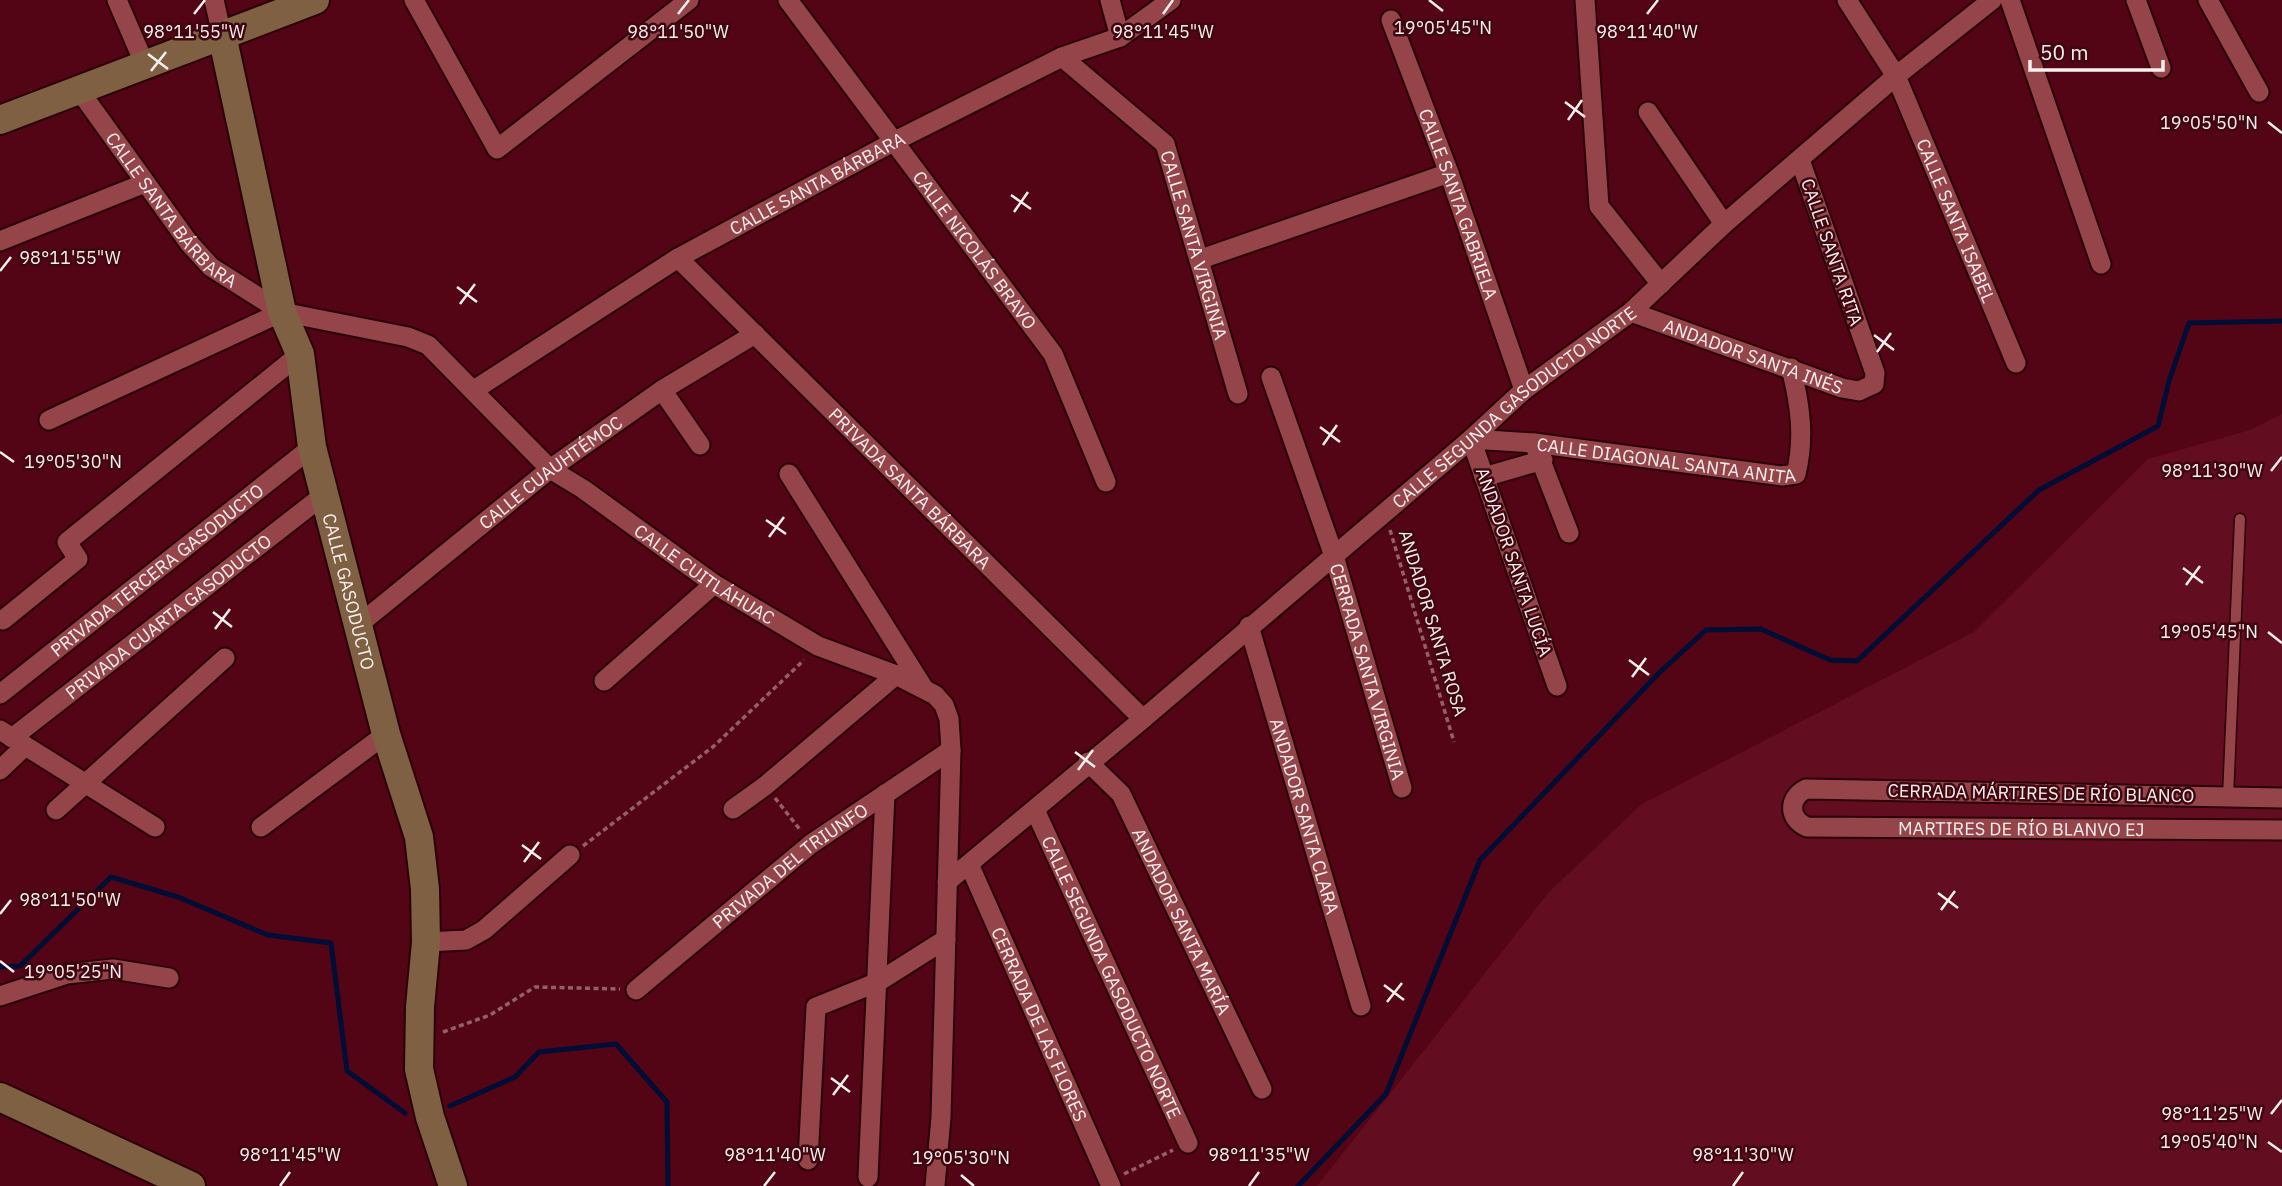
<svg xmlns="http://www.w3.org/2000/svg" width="2282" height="1186" font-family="'IBM Plex Sans',sans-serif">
	<rect width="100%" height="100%" fill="#530515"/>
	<path fill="#630d20" d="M2282,414v772h-965l232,-294 93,-88 332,-172 174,-173 102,-29z"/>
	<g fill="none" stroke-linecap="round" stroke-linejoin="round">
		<path stroke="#000d35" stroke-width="5" d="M0,967l20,-1 91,-89 67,20 90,38 63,8 16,128 58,42
			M450,1106l65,-29 24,-25 77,-8 51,58 1,84
			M1298,1186l88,-92 94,-234 180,-188 46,-42 55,-1 69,31 27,1 182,-171 119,-64 11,-45 20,-58 93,-2"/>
		<g stroke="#290307" stroke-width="13">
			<path id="lane" d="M2228,797l12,-278"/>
		</g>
		<g stroke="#290307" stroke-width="23">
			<g id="street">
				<path d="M117,0l28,65"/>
				<path d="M214,0l8,35"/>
				<path d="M414,0l83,149 192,-149"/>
				<path id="s1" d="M788,0l265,354 53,128"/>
				<path d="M1110,0l10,37"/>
				<path d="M1585,0l14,206 62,78"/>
				<path id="s2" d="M1847,0l49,76 120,287"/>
				<path d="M2010,0l91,264"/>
				<path d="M2136,0l25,68"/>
				<path d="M2208,0l51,92"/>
				<path id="s3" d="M1391,20l58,153 75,217"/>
				<path id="s4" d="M1062,57l103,87 73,250"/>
				<path id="s5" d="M79,90l110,153 22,24 71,45 126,25 20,8 122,124 33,20 131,95 104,62 78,29 39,20 9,10 5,14 2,31 -10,367 -6,69"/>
				<path d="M1648,112l76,112"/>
				<path d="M0,241l145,-58"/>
				<path id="s6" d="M678,258l465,461"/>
				<path d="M1201,259l248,-86"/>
				<path id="s7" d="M1631,312l211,76 17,3 15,-7 1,-11 -75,-213"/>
				<path id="s8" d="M1271,377l63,179 68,232"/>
				<path id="s9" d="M474,390l204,-132 217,-117 167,-84 58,-20 51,-37"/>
				<path d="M662,390l38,55"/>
				<path d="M49,420l233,-108"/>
				<path d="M1534,443l35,90"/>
				<path d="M789,474l134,213"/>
				<path d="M1484,477l59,-17"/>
				<path d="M3,620l75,-61 -11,-17 233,-188"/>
				<path id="s10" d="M357,626l193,-157 112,-79 93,-56"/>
				<path id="s11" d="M1249,626l112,380"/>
				<path d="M604,681l110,-97"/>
				<path id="s12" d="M1557,686l-86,-247 63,4 248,33 14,-2c9,-37 4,-70 -5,-106"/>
				<path id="s13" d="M0,694l312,-247"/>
				<path d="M0,730l155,97"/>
				<path id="s14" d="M12,738l313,-244"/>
				<path id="s15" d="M1088,762l33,32 141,295"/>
				<path d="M0,770l25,-24"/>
				<path id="s16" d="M2282,798l-476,-9c-18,9 -18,30 1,38l475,3"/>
				<path d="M733,809l32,-23 131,-111"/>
				<path d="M56,810l169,-152"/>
				<path id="s17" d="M1035,810l153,333"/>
				<path d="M261,827l125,-93"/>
				<path id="s18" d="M969,864l142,322"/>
				<path id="s19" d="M947,882l196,-163 328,-280 53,-49 107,-78 93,-88 172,-148 96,-76"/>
				<path d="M426,942l40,-2 18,-10 86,-75"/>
				<path id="s20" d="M636,990l175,-146 140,-94"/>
				<path d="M0,996l67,-22 46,-5 56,9"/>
				<path d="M808,1160l8,-153 62,-25 68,-43"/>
				<path d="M868,1177l17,-383"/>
			</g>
		</g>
		<g stroke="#290307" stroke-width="32">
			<g id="secondary">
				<path id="s21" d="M222,35l60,277 18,42 12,93 74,287 33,103 6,52 1,53 -6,65 -1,62 11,48 23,69"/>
				<path d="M0,120l315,-120"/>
				<path d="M0,1097l191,89"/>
			</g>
		</g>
		<path stroke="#936069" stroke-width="3.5" stroke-dasharray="5 3.5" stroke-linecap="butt" d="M1390,530l64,212
			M775,798l26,33
			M583,846l131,-100 90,-86
			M443,1032l47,-17 45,-28 85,2
			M1124,1174l49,-24"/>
		<use href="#lane" stroke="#95454a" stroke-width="10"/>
		<use href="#street" stroke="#95454a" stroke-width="19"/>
		<use href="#secondary" stroke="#806042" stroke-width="28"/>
	</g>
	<path fill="none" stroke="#faf0f0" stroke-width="2.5" d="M1429,0l14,11M194,14l11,-14M678,14l11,-14M1163,14l10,-14M1647,14l11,-14M148,54l20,15M151,71l15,-19M1565,102l20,15M1568,120l14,-20M2268,122l14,11M1011,195l20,14M1014,212l14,-20M0,271l11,-14M457,287l20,15M460,304l15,-20M1874,335l20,15M1877,352l14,-19M1320,427l20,15M1323,445l14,-20M0,452l14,10M2271,471l11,-14M766,520l20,14M769,537l15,-20M2183,568l20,15M2186,585l14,-19M213,612l19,15M215,629l15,-20M2268,632l14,11M1629,660l20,15M1632,677l14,-19M1075,752l20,15M1078,770l15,-20M522,845l19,14M524,862l15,-20M1938,893l20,15M1941,910l14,-19M0,914l11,-14M0,961l14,11M1384,985l20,15M1387,1002l15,-19M831,1078l19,14M833,1095l15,-20M2271,1114l11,-14M2268,1142l14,10M961,1175l13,11M280,1186l10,-14M764,1186l11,-14M1249,1186l10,-14M1733,1186l10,-14"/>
	<g text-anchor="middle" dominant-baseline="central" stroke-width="5" stroke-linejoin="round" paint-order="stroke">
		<g font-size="18" fill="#faf0f0" stroke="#400710">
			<text stroke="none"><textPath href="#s9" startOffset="401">CALLE SANTA BÁRBARA</textPath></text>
			<text stroke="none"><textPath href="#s3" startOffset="196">CALLE SANTA GABRIELA</textPath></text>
			<text stroke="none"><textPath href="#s5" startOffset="152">CALLE SANTA BÁRBARA</textPath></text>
			<text stroke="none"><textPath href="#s2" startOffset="247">CALLE SANTA ISABEL</textPath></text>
			<text stroke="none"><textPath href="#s4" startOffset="240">CALLE SANTA VIRGINIA</textPath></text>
			<text stroke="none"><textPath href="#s1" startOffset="312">CALLE NICOLÁS BRAVO</textPath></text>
			<text transform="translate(1832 252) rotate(71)">CALLE SANTA RITA</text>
			<text stroke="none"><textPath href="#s7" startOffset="130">ANDADOR SANTA INÉS</textPath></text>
			<text stroke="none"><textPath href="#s19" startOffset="740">CALLE SEGUNDA GASODUCTO NORTE</textPath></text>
			<text stroke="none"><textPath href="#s12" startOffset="458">CALLE DIAGONAL SANTA ANITA</textPath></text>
			<text stroke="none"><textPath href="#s10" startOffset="247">CALLE CUAUHTÉMOC</textPath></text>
			<text stroke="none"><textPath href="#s6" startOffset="327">PRIVADA SANTA BÁRBARA</textPath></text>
			<text transform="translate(1514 562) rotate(71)">ANDADOR SANTA LUCÍA</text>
			<text stroke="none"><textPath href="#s13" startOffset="200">PRIVADA TERCERA GASODUCTO</textPath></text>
			<text stroke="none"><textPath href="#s5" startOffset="816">CALLE CUITLÁHUAC</textPath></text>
			<text stroke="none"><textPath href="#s21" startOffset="572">CALLE GASODUCTO</textPath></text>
			<text stroke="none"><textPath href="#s14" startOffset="198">PRIVADA CUARTA GASODUCTO</textPath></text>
			<text transform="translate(1433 623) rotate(73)">ANDADOR SANTA ROSA</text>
			<text stroke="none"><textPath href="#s8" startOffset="310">CERRADA SANTA VIRGINIA</textPath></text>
			<text transform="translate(2041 793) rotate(1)">CERRADA MÁRTIRES DE RÍO BLANCO</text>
			<text stroke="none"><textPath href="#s11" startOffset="198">ANDADOR SANTA CLARA</textPath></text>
			<text stroke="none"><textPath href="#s16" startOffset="740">MARTIRES DE RÍO BLANVO EJ</textPath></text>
			<text stroke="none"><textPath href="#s20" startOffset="198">PRIVADA DEL TRIUNFO</textPath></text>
			<text stroke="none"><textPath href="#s15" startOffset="187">ANDADOR SANTA MARÍA</textPath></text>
			<text stroke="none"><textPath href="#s17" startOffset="184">CALLE SEGUNDA GASODUCTO NORTE</textPath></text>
			<text stroke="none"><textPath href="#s18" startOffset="175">CERRADA DE LAS FLORES</textPath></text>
		</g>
	</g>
	<g font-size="18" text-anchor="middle" fill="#faf0f0" stroke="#400710" stroke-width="5" stroke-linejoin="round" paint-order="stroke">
		<text x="1443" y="34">19°05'45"N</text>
		<text x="194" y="38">98°11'55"W</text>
		<text x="678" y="38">98°11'50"W</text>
		<text x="1163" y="38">98°11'45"W</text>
		<text x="1647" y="38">98°11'40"W</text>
		<text x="2209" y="129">19°05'50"N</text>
		<text x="70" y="264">98°11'55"W</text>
		<text x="73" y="468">19°05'30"N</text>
		<text x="2212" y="477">98°11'30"W</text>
		<text x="2209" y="638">19°05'45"N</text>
		<text x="70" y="906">98°11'50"W</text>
		<text x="73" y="978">19°05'25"N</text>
		<text x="2212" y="1120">98°11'25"W</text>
		<text x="2209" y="1148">19°05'40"N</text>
		<text x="290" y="1161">98°11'45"W</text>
		<text x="775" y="1161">98°11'40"W</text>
		<text x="1259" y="1161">98°11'35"W</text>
		<text x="1743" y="1161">98°11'30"W</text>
		<text x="961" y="1164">19°05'30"N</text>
	</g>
	<path d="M2030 60v10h133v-10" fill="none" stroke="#faf0f0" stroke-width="3.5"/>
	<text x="2040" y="60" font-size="21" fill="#faf0f0" stroke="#400710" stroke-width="5" paint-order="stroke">50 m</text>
</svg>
